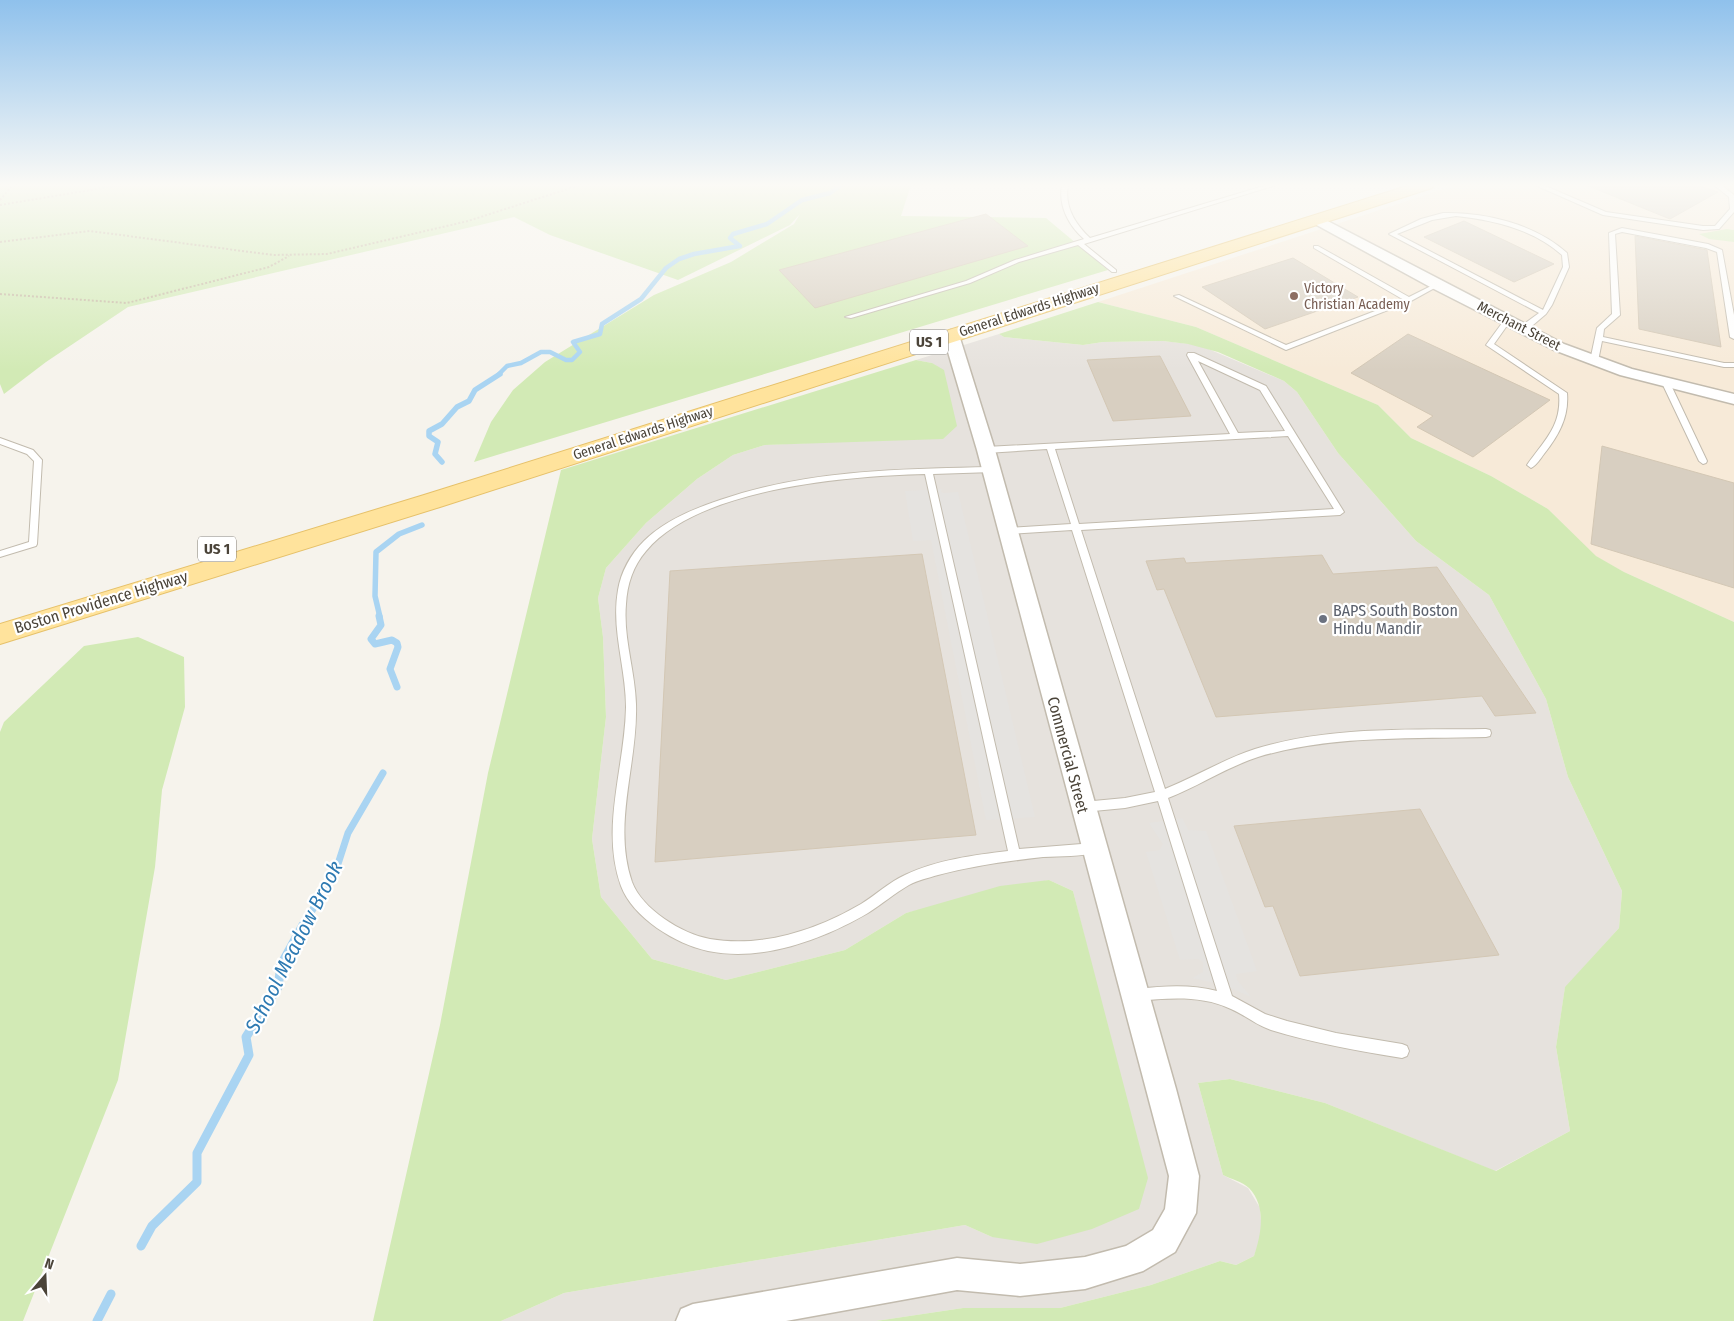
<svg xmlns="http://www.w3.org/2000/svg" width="1734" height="1321" font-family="'Fira Sans Condensed',sans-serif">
	<rect width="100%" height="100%" fill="#f6f3ec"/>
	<path fill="#f7ead8" d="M1456,185h278v45l-7,-1 1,11 6,2v380l-110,-50 -29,-16 -47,-47 -57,-33 -80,-38 -33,-33 -182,-78 -98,-25z"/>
	<path fill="#e6e2dd" d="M999,334l5,3 79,8 20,-3 60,-1 36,4 85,36 13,11 41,61 78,88 73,54 57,104 22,78 54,114 -3,37 -54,60 -9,59 14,84 -75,40 -170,-68 -95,-24 -32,4 25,92 25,13 12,20 2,25 -8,23 -18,9 -16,-4 -69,24 -91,23h-97l-87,13h-375l63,-28 401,-68 27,12 133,-137 -52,-209 -24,-11 -143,33 -61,37 -119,30 -74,-21 -51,-62 -9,-58 14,-122 -3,-80 -5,-39 8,-30 40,-45 51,-44 36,-24 32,-10 66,-3 101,-79 -16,-3z"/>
	<path fill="#d2eab5" d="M0,185h911l-10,31 145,2 62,52 -634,192 17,-40 22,-32 32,-28 109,-67 77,-33 63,-38 6,-10 -10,11 -112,55 -128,-45 -36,-18 -386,90 -82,55 -42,32 -4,-10z
		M1727,229l7,1v12l-25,-3 -10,-5z
		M1098,302l98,25 182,78 33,33 80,38 57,33 48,47 28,16 110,50v699h-858l87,-13h97l91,-23 69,-24 16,4 18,-9c7,-21 13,-49 -5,-68 -6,-6 -18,-9 -26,-13l-25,-92 32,-4 95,24 171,68 74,-40 -14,-84 9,-60 54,-59 3,-37 -54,-114 -22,-78 -57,-104 -73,-54 -78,-88 -41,-61 -13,-11 -66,-29 -30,-8 -25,-3 -60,1 -20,3 -79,-8 -5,-3z
		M916,360l16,3 12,7 13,56 -14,13 -178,6 -32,10 -36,24 -51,44 -40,45 -8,30 5,39 3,80 -14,122 9,58 51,62 74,21 119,-30 61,-37 94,-27 49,-6 24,11 75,287 -9,31 -47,20 -55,15 -45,-7 -27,-12 -401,68 -63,28h-128l67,-296 48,-252 73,-303z
		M138,637l46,20 1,50 -23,83 -7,77 -37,213 -95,241h-23v-589l4,-10 80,-76z"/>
	<path fill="#e5e3e0" d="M942,489l-1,3 3,1 14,-1 77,325 -49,3 -55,-280 -18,1 -8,-50z
		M1182,818l6,12 18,1 51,140 -21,3 1,6 14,17 -27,-12 -32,-7 11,-6v-10l-5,-3 -18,1 -34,-108 14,-2 3,-6 -14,-21z"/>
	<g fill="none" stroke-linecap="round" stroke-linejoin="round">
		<path stroke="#a9d4f2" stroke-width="4.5" d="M498,375l9,-9 14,-3 20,-11h9l16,8h6l8,-8 -7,-10 27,-8 2,-10 39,-25 25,-31 13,-9 15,-5 46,-8 -10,-8 3,-4 34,-10 35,-24 28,-7 11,-8"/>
		<path stroke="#a9d4f2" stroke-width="5.5" d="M442,462l-7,-8 3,-12 -9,-6v-5l13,-7 15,-17 12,-6 6,-11 25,-16
			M380,617l-5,-21 1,-44 23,-18 23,-9"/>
		<path stroke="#a9d4f2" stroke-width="7" d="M379,616l2,9 -10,14 4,5 17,-4 5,3 1,4 -8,22 7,18
			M303,927l35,-63 10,-31 35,-60"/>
		<path stroke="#a9d4f2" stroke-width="9" d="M141,1246l11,-20 45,-44v-29l52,-98 -3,-18 32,-50 3,-22 22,-40
			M97,1321l14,-27"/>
	</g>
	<path fill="#d8cfc1" stroke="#d3c7b4" d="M1586,185h111l21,7 -48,27z
		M986,214l42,32 -213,62 -36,-38z
		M1464,221l90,43 -40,18 -90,-45z
		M1635,236l72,14 14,97 -82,-18z
		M1293,258l65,39 -93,32 -63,-42z
		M1408,334l142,66 -77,57 -56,-30 16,-11 -82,-43z
		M1160,356l31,60 -78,5 -26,-61z
		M1602,446l132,37v105l-143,-44z
		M922,554l54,281 -321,27 15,-291z
		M1322,555l11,19 104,-7 99,146 -41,3 -13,-20 -266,21 -52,-128 -7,1 -11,-29 38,-3 2,5z
		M1420,809l79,146 -199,21 -27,-70 -8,1 -31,-81z"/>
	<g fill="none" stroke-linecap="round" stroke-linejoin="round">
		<g stroke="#c2bbae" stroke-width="2">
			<path id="service" d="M1062,185h6c-4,21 7,39 22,53l177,-53h9l-192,59 32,26v2h-4l-34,-27 -59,17 -49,21 -119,35 -6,-1 121,-36 49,-21 69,-21c-15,-13 -26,-33 -22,-54z
				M1535,185h8l63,27 97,14h12l15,-17 -1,-12 -15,-12h7l13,10v17l-15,17 -16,1 -100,-15z
				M1443,213c42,-1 92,11 124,40l2,14 -17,38 -6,9 -20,17h-6v-4l19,-14 -150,-79 32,-15zM1456,216c37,4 77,13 106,39l1,12 -20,43 -146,-76 35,-14z
				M1622,228l86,16 14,6 12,65v24l-4,-2 -13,-85 -11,-4 -84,-16 -7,2 5,81 -16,14 -1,8 121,26h10v4h-10l-122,-26 -4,20 -1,2h-6l-1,-2 7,-33 15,-14 -3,-81z
				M1314,246h4l91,51 26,-13 5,1 -29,16 -125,49 -112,-54 5,-1 107,50 118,-45 -90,-52z
				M1507,318l4,2 -17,24 73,49c2,24 -8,42 -23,61 -4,5 -7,11 -13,14l-4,-3c17,-24 35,-39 32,-71l-73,-49 19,-26z
				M1188,353h6l72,33 78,126 -4,3 -259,15 84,259c30,-12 59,-30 90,-40 74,-23 155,-19 231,-20l4,1 1,3 -1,3 -4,1c-75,2 -155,-2 -228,20 -31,10 -59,29 -90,41l64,198 33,18 22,7 49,12 66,11 5,2 2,5 -2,5 -5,2c-44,-7 -88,-15 -131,-28 -15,-5 -26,-15 -40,-21 -30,-14 -62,-11 -94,-8l-5,-1 -1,-5 1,-5 5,-1c27,-3 53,-5 80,2l-59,-190 -33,7 -42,4 -4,-2 -2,-3 2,-3 4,-2 42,-4 30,-6 -83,-262 -65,4 -4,-3 4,-3 64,-4 -24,-75 -61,4 -4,-3 4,-3 244,-13 -43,-79zM1198,361l62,29 25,41 -47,2zM1288,436l46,73 -255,15 -24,-75z
				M1663,381h3l4,2 37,78 -1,2 -3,1 -4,-3 -37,-78z
				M0,438l33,12 9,10 -5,84 -1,2 -36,11v-6l29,-9 5,-81 -7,-7 -27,-10z
				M990,467l3,1v4l-60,2 86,375 75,-6 4,1 2,4 -2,4c-17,5 -37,4 -55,5 -35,4 -71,9 -105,18 -10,3 -20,5 -29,10 -14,8 -27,19 -41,28 -46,27 -106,49 -160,38 -32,-7 -75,-33 -87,-65 -21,-58 4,-119 5,-179 0,-39 -15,-77 -8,-117 3,-18 13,-36 26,-49 20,-20 49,-32 76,-41 87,-30 179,-31 270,-33zM925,474l83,377c-34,4 -72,9 -103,24 -16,7 -29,20 -44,29 -44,26 -99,44 -151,35 -28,-5 -68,-30 -78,-57 -20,-58 6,-119 4,-178 -1,-34 -13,-66 -10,-100 1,-19 7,-38 20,-53 52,-63 202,-75 279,-77z"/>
		</g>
		<g stroke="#c2bbae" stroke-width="3">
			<path id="minor" d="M1318,216l246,128 68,25 102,25v10l-114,-29 -66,-25 -122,-62 -119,-65 -2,-3 2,-3z
				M951,330l8,5 36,115 181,639 23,87 -3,37 -21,39 -32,19 -58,18 -65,7 -63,-6 -171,31h-110l5,-12 12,-5 264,-46 63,6 65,-7 41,-11 27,-16 12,-21 4,-33 -192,-726 -34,-115z"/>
		</g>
		<g stroke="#e6c16a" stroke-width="2">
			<path id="primary" d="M1410,185h24l-2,3 -992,319 -440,137v-20l424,-129z"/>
		</g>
		<path stroke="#c4b79f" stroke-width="2" stroke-dasharray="2 2" stroke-linecap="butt" d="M0,200l13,-15
			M0,205l121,-20
			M0,242l90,-11 183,24 54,-1 141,-33 112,-36
			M0,294l127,9 142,-36 20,-11"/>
		<use href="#service" fill="#fff" fill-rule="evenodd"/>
		<use href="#minor" fill="#fff" fill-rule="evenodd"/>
		<use href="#primary" fill="#ffe39c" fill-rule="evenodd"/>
	</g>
	<linearGradient id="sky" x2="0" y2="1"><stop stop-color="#8fc1ec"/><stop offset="0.5" stop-color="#fbfaf6"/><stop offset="1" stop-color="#fbfaf6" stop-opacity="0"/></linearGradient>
	<rect width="1734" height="370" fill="url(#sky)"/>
	<circle fill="#8d6e63" stroke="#fff" stroke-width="2" cx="1294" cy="296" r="5"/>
	<circle fill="#6b7280" stroke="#fff" stroke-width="2" cx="1323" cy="619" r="5"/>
	<g text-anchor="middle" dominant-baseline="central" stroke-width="4.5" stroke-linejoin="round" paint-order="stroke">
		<g font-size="14" fill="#785e54" stroke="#fff" text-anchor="start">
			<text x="1304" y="288">Victory<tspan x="1304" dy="16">Christian Academy</tspan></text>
		</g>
		<g font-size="14" fill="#4b4439" stroke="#fff">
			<text transform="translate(1029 310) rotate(-18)">General Edwards Highway</text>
			<text transform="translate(1519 326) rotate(27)">Merchant Street</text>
			<text transform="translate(643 433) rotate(-18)">General Edwards Highway</text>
		</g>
		<g fill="#fff" stroke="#817c74" stroke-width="1">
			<rect x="910" y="329.5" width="38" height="25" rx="4"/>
			<rect x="198" y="536.5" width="38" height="25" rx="4"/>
		</g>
		<g font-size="15" font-weight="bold" fill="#4b4439">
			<text x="929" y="342">US 1</text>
			<text x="217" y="549">US 1</text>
		</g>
		<g font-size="16" fill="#4b4439" stroke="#fff">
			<text transform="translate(101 602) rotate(-17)">Boston Providence Highway</text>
			<text transform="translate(1068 755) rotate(75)">Commercial Street</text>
		</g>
		<g font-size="16" fill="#5b616d" stroke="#fff" text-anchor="start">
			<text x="1333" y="610">BAPS South Boston<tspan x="1333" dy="18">Hindu Mandir</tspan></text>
		</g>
		<g font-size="21" font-style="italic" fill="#2e7ab2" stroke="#fff">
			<text transform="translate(294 947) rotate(-63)">School Meadow Brook</text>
		</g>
	</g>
	<g transform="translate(45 1276) rotate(19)" stroke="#ffffff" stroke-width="4" paint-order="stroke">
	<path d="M0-4L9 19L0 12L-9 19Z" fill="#4b4439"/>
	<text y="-8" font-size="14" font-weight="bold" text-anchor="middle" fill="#4b4439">N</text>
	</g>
</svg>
